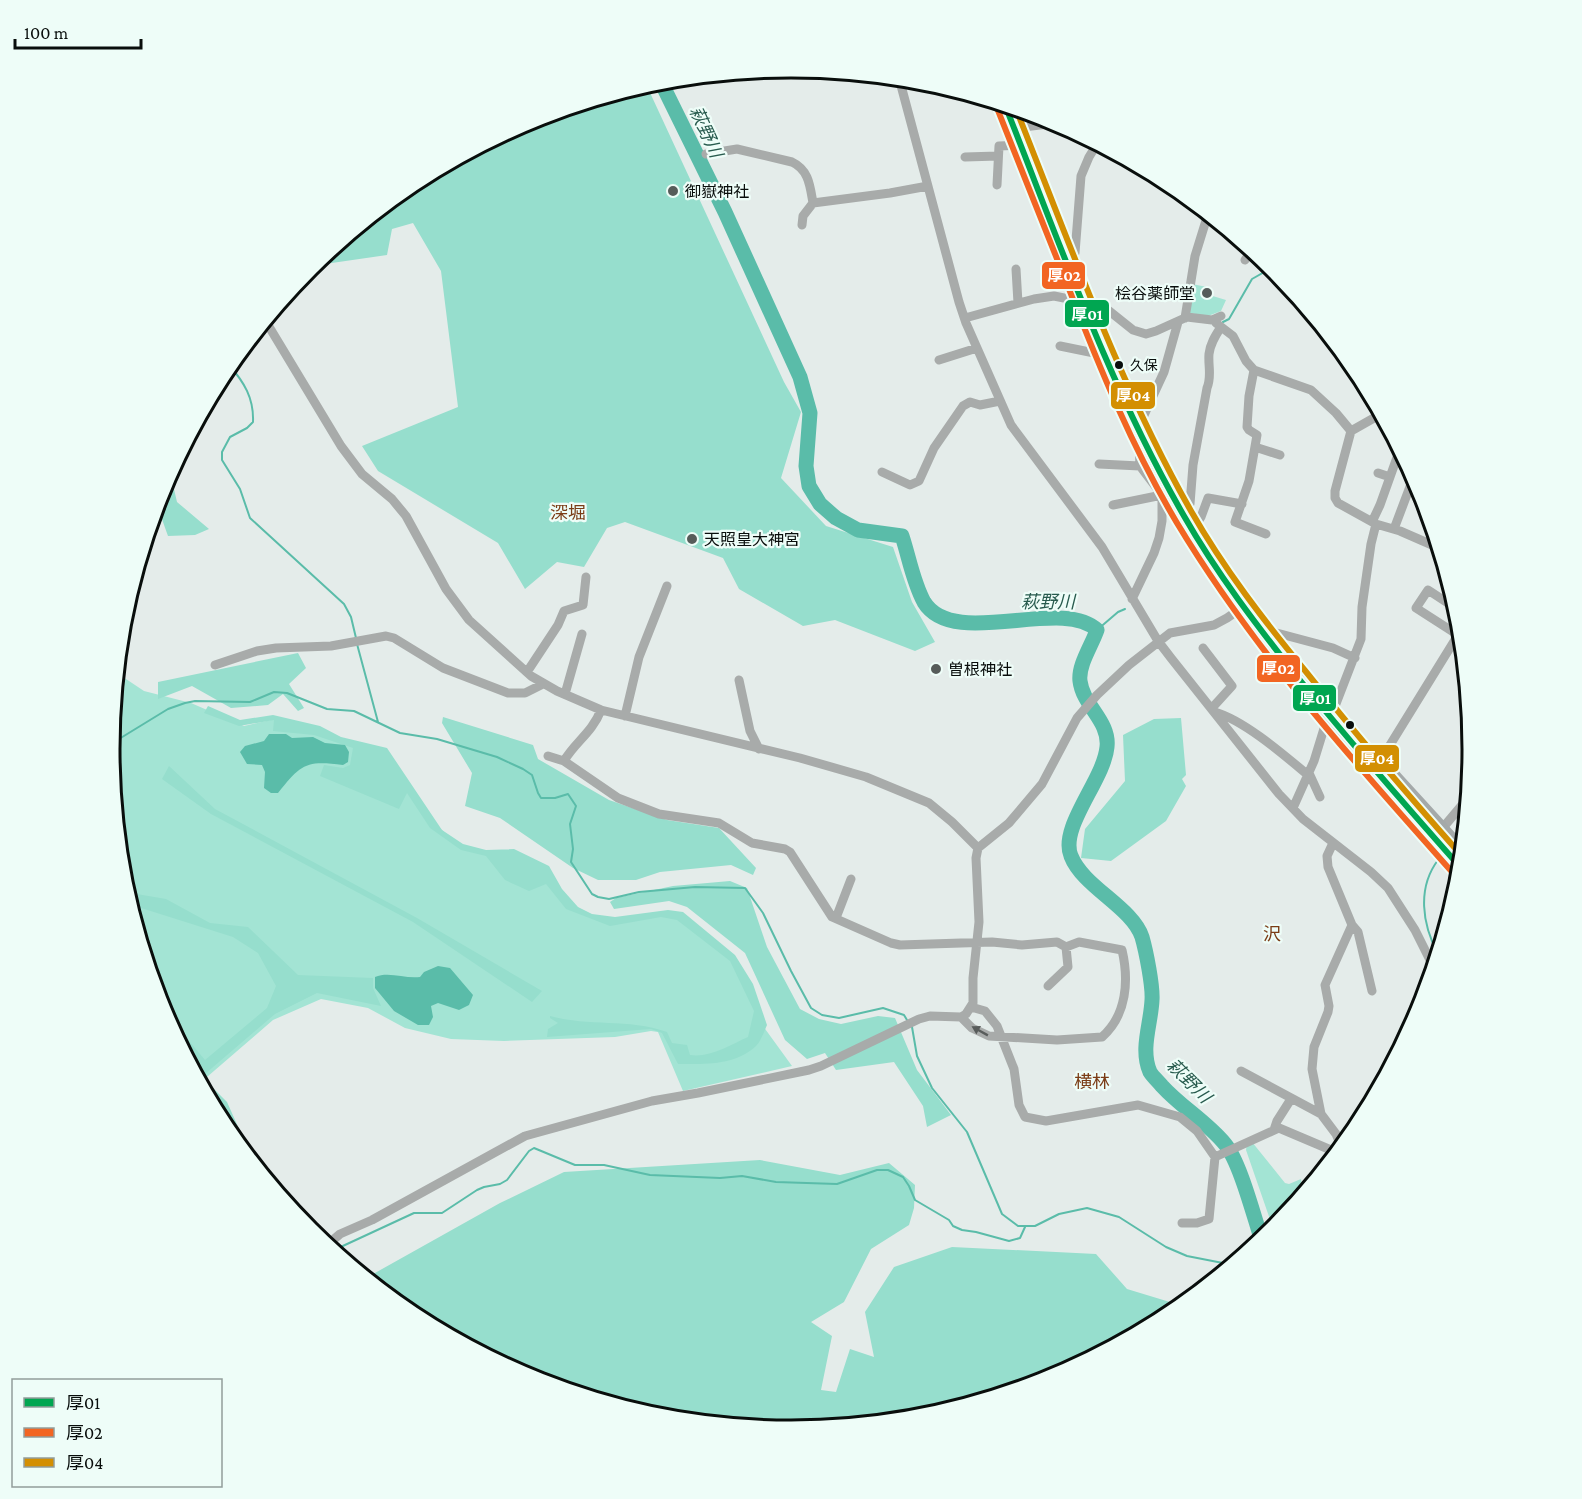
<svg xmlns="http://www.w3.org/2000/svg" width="1582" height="1499" font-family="'Crimson Pro','Noto Sans JP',serif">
	<rect width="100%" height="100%" fill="#e4ecea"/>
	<path fill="#a3e4d4" d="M1192,284l15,3 -1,7 20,6 -5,11 -13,5 -18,-3z
		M117,673l27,18 47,12 53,23 31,-7 105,32 44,62 37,35 52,5 63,56 17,7 20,4 48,-7 19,2 52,40 31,71 29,40 -109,25 -25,-59 -7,-1 -36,6 -111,4 -53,-2 -46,-11 -37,-20 -47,-9 -48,21 -73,63 -39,-73 -39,-128 -13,-133z
		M1252,1142l33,41 4,1 12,-5 2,16 -29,36 -28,-81 1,-6z"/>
	<path fill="#96decd" d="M646,84l138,298 17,30 -20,66 45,48 67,21 19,55 23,40 -20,9 -80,-31 -32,6 -64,-37 -16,-31 -98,-36 -18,6 -23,39 -27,-5 -32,27 -27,-46 -120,-72 -16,-25 96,-39 -17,-136 -28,-48 -21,6 -5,26 -76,11 101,-84 118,-63z
		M170,472l7,30 32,27 -14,6 -27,1c-11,-32 -15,-32 2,-64z
		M138,562l8,2 -13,50 -9,-4z
		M298,653l8,15 -17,16 15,24 -6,3 -15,-17 -15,11 -37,3 -39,-22 -34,13v-17z
		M208,706l32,14 33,-5 47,11 21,11 46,11 55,82 21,14 23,6 28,-1 35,17 13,23 16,18 14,7 23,3 53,-7 15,2 52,43 18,29 14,41c-3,7 -6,16 -11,21 -21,20 -52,18 -78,18l-16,-31 -11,-4 -104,8 1,-8 10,-6 -8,-5v-2c39,11 78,2 117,16l5,11 15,2 3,10c20,3 40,-10 58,-18l6,-26 -24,-50 -53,-41 -16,-3 -51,9 -44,-17 -20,-25 -17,7 -24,-11 -19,-24 -25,-6 -31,-22 -23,-35 -8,16 -79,-33 4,-11 19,3 7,-3 3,-17 -39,-13 -41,-4 1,-11 -35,6 -35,-13z
		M443,717l90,28 5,14 71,41 58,20 52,8 37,40 -3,7 -22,-10 -71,7 -24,8h-38l-25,-12 -73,-50 -35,-12 7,-33 -30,-50z
		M1181,718l5,57 -4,4 4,7 -20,35 -55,40 -30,-3 4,-29 40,-48 -2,-46 31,-16z
		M169,766l46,43 202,109 125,73 -10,11 -119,-80 -202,-108 -49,-35z
		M730,881l17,7 20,59 33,62 19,10 22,5 37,-8 17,2 22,52 34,45 -24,12 -4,-21 -29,-44 -58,8 -11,-17 -18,6 -22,-19 -40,-87 -58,-46 -18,-6 -55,8 -4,-7 6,-4 57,-12z
		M125,892l41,7 44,24 38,4 50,48 75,3v10l8,18 -64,-13 -42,21 -77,66 -39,-75 46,55 62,-52 9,-22 -18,-33 -25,-16 -95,-30 -10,-4z
		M208,1083l19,19 25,56 -2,2 -26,-32 -22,-40z
		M760,1160l80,15 49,-12 26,22 -1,23 -5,17 -38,24 -27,53 -33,20 21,14 -11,54 15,2 14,-43 24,8 -9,-45 29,-45 58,-20 144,7 31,35 56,17 -13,11 -118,63 -128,38 -133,13 -133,-13 -128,-39 -118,-63 -46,-38 134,-75 64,-31z"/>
	<path fill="#5abca9" d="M269,734h17l6,4 21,-1 12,6 20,2 4,7 -1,10 -5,3c-37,-5 -42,-1 -65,28h-7l-7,-5 1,-16 -3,-7 -15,-1 -7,-12 5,-6 19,-5z
		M438,966l12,2 23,27 -4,10 -10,5 -21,-7 -7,3 2,11 -4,8h-11l-24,-14 -19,-23v-11c14,-6 30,2 45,0l4,-5z"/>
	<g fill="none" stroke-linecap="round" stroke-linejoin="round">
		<path stroke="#5abca9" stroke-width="2" d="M1223,322l6,-3 23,-40 21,-12
			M229,365c15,17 25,33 24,57l-6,6 -17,9 -8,15v8l18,29 10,29 94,86 7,13 5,21
			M1097,630l21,-18 7,-3
			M357,644l21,78
			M110,741l9,-2 49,-30 17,-6 10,-2 55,1 24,-10 13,1 40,16 27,2 46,22 37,6 60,18 26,12 9,6 6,18 3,5h14l13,-4 8,12 -6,18 3,25 -2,13 21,32 6,3 11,2 30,-7 56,-5 50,1 18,25 28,58 20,37 11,7 17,3 44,-10 21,7 3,5
			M1438,860c-21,28 -16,64 0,94
			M912,1027l5,29 15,32 35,44 35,82 16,12h17l24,-12 28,-6 32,9 47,30 21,9 46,9
			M332,1251l82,-38h28l35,-23 7,-3 16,-3 7,-4 22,-29 5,-3 41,17h29l46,10 70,3 22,-2 34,6 61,2 40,-14h11l15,7 6,9 6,14 34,20 4,6 9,4 14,2 33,9 11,-3 5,-11"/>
		<path stroke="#5abca9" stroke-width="15" d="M660,80l65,132 75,165 10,36 -4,53 3,20 11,18 16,14 22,12 44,6c7,21 11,46 22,66 29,48 138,-6 173,28 -5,15 -19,35 -17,51 3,25 30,40 27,66 -3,33 -48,80 -36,109 12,31 61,51 71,81 4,14 11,49 10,63 -1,24 -12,49 -2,72 3,5 8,9 12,14 19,21 45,36 63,58 15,18 29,73 37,97"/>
		<path stroke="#a8abaa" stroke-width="9" d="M899,78l60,224 7,21 45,102 91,122 56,94 13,17 108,136 24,25 68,53 17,16 27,42 19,38
			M1015,128l33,-4 17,2
			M706,154l31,-5 55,13c17,8 18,24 21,41
			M965,157l33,-1
			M997,185l2,-39 23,-1
			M802,225l1,-9 10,-13 77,-10 38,-7
			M1245,260l7,-10
			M1069,262l6,-9 6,-77 8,-19 8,-13
			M1016,269l2,34
			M965,318l69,-19 20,-3 30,6 2,3 22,5 25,20 13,4 10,-3 31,-14 25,3 9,-4
			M1185,318l10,-62 13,-42
			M265,320l76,126 21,28 30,25 14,17 40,73 23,31 62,56 26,15 44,19 199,48 66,19 63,26 23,19 26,26
			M1216,323l17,13 13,25 8,9 57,20 25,23 15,18
			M1060,346l44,9
			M939,360l38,-12
			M1254,370l-5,26 -2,31 2,3 8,5 -8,46 -14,41 31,12
			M1138,428l26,-56 14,-50
			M1255,447l25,8
			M1099,464l41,2 -1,-22 5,-4
			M882,472l28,13 9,-4 15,-33 29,-42 7,-4 10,3 20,-4
			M1378,473l12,4
			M1113,505l49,-10 -22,-29
			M1181,511l9,-7 3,-39 14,-77c5,-12 1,-21 2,-34 1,-10 6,-18 12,-27
			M1372,522l8,-17 20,-56
			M1376,524l24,7 39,17
			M1394,529l20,-53
			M1193,530l8,-13 7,-19 34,6
			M1132,599l22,-46 5,-15 3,-17v-26l6,-7
			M1457,609l-29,-19 -12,18 42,27
			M1265,636l8,-4 60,16 22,10
			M1203,648l29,38 -20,22
			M215,665l42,-14 19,-3 55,-2 55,-10 8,2 49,30 65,25h17l18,-9
			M527,672l31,-47 6,-14 19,-6 3,-28
			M739,680l11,51 9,18
			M565,694l17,-60
			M1215,712c30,9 69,43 93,63
			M625,716l14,-59 28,-71
			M548,756l16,5 54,37 41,16 60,9 33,20 33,6 5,3 42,65 59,26 9,2 92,-3 30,3 35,-3 9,5 13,-5 43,8c7,30 5,65 -20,87l-45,3 -68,-4 -17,-8 -11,-11
			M564,761c11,-19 28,-28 37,-51
			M1377,766l84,-136
			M1309,773l11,24
			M1293,808l21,-47 12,-39 8,-13 27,-70 1,-32 9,-63 5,-20 -38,-21 -3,-5v-7l16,-60 30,-17
			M1441,830l27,-32
			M1333,843l-6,13 1,11 24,58 -27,60 4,21 -1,6 -14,35 -2,22 9,45 15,20 6,14
			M836,918l15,-39
			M1352,925l6,7 14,59
			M1048,986l20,-19 -2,-20
			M971,1007l14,4 12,15 17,43 5,36 6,12 21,4 92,-16 42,12 17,14 18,26 64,-29 59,25
			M1241,1071l80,43
			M1274,1130l3,-9 14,-22
			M1182,1223h15l12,-4 6,-62
			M326,1246l14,-12 32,-14 153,-84 127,-35 46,-8 111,-23 12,-4 98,-47 11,-3 31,1 5,-3 7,-11v-25l6,-56 -3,-64 2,-10 31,-25 33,-39 35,-66 20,-23 32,-30 41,-32 44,-8 13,-7 16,-11"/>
		<path stroke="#a4a9a9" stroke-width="14" d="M1005,105l107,269 45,93 28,51 58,89 22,29 98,122 98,110
			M1359,743l21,18 83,91"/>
		<g stroke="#eefdf8" stroke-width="10">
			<path id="bus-1" d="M1005,105c55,139 104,281 179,411 33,58 74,111 115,163 52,64 107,127 162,189"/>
		</g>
		<g stroke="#eefdf8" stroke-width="10">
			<path id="bus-2" d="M997,108c24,61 48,121 72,181 31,80 64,160 108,234 77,128 178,240 277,351"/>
		</g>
		<g stroke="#eefdf8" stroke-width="10">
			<path id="bus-3" d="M1016,109c54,135 103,275 175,402 33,58 74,111 116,162 50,63 102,123 155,183"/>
		</g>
		<use href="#bus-1" stroke="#00a651" stroke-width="6"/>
		<use href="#bus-2" stroke="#f26522" stroke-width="6"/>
		<use href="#bus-3" stroke="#d38f02" stroke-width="6"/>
	</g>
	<defs><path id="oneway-solid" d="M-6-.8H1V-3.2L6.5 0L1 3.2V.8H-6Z" transform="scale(1.5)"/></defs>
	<use fill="#585c5b" href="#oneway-solid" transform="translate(980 1031) rotate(-151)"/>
	<g fill="#565c5a" stroke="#eefdf8" stroke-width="2">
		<circle cx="673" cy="191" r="6"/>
		<circle cx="1207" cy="293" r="6"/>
		<circle cx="692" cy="539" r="6"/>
		<circle cx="936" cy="669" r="6"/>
	</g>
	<g fill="#090e0c" stroke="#eefdf8" stroke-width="2">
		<circle cx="1119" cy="365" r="5"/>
		<circle cx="1350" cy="725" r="5"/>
	</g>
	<g text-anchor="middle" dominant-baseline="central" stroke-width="4.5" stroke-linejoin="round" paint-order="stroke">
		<g font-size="14" fill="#090e0c" stroke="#eefdf8" text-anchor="start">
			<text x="1130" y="365">久保</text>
		</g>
		<g font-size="16" fill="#090e0c" stroke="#eefdf8" text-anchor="start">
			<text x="685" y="191">御嶽神社</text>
			<text x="1195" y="293" text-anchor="end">桧谷薬師堂</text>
			<text x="704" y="539">天照皇大神宮</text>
			<text x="948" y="669">曽根神社</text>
		</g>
		<g font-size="18" font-style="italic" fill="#285b4e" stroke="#eefdf8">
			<text transform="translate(706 132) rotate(65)">萩野川</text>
			<text x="1048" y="602">萩野川</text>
			<text transform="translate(1189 1081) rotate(45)">萩野川</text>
		</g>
		<g font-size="18" fill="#7b3d16" stroke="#eefdf8">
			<text x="568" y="513">深堀</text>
			<text x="1272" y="934">沢</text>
			<text x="1092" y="1082">横林</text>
		</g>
	</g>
	<path d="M0 0H1582V1499H0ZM120 749a671 671 0 1 1 1342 0a671 671 0 1 1-1342 0Z" fill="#eefdf8" fill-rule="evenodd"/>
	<path fill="none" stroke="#090e0c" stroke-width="3" d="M120 749a671 671 0 1 1 1342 0a671 671 0 1 1-1342 0Z"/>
	<g stroke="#eefdf8" stroke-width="2">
		<rect x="1041" y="261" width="45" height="29" rx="6" fill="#f26522"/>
		<rect x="1064" y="299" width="46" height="29" rx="6" fill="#00a651"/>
		<rect x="1110" y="381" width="46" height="29" rx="6" fill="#d38f02"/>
		<rect x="1256" y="654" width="45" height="29" rx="6" fill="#f26522"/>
		<rect x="1292" y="684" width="45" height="28" rx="6" fill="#00a651"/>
		<rect x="1354" y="744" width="46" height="29" rx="6" fill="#d38f02"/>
	</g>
	<g font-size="16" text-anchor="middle" font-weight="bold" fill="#fff">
		<text x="1064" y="281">厚02</text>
		<text x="1087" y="320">厚01</text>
		<text x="1133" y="401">厚04</text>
		<text x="1278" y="674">厚02</text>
		<text x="1315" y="704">厚01</text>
		<text x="1377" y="764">厚04</text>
	</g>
	<rect x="12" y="1379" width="210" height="108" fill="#eefdf8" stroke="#929d9a" stroke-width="1.5"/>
	<rect x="24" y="1398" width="30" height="9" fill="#00a651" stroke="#929d9a" stroke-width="1.5"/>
	<text x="66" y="1409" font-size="18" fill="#090e0c">厚01</text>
	<rect x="24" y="1428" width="30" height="9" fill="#f26522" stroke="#929d9a" stroke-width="1.5"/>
	<text x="66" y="1439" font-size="18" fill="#090e0c">厚02</text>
	<rect x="24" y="1458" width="30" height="9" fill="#d38f02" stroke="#929d9a" stroke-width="1.5"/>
	<text x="66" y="1469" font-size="18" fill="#090e0c">厚04</text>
	<path d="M15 39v9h126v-9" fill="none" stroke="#090e0c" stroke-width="3"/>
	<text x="24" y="39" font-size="18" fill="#090e0c" stroke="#eefdf8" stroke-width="4.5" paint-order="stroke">100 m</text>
</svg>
